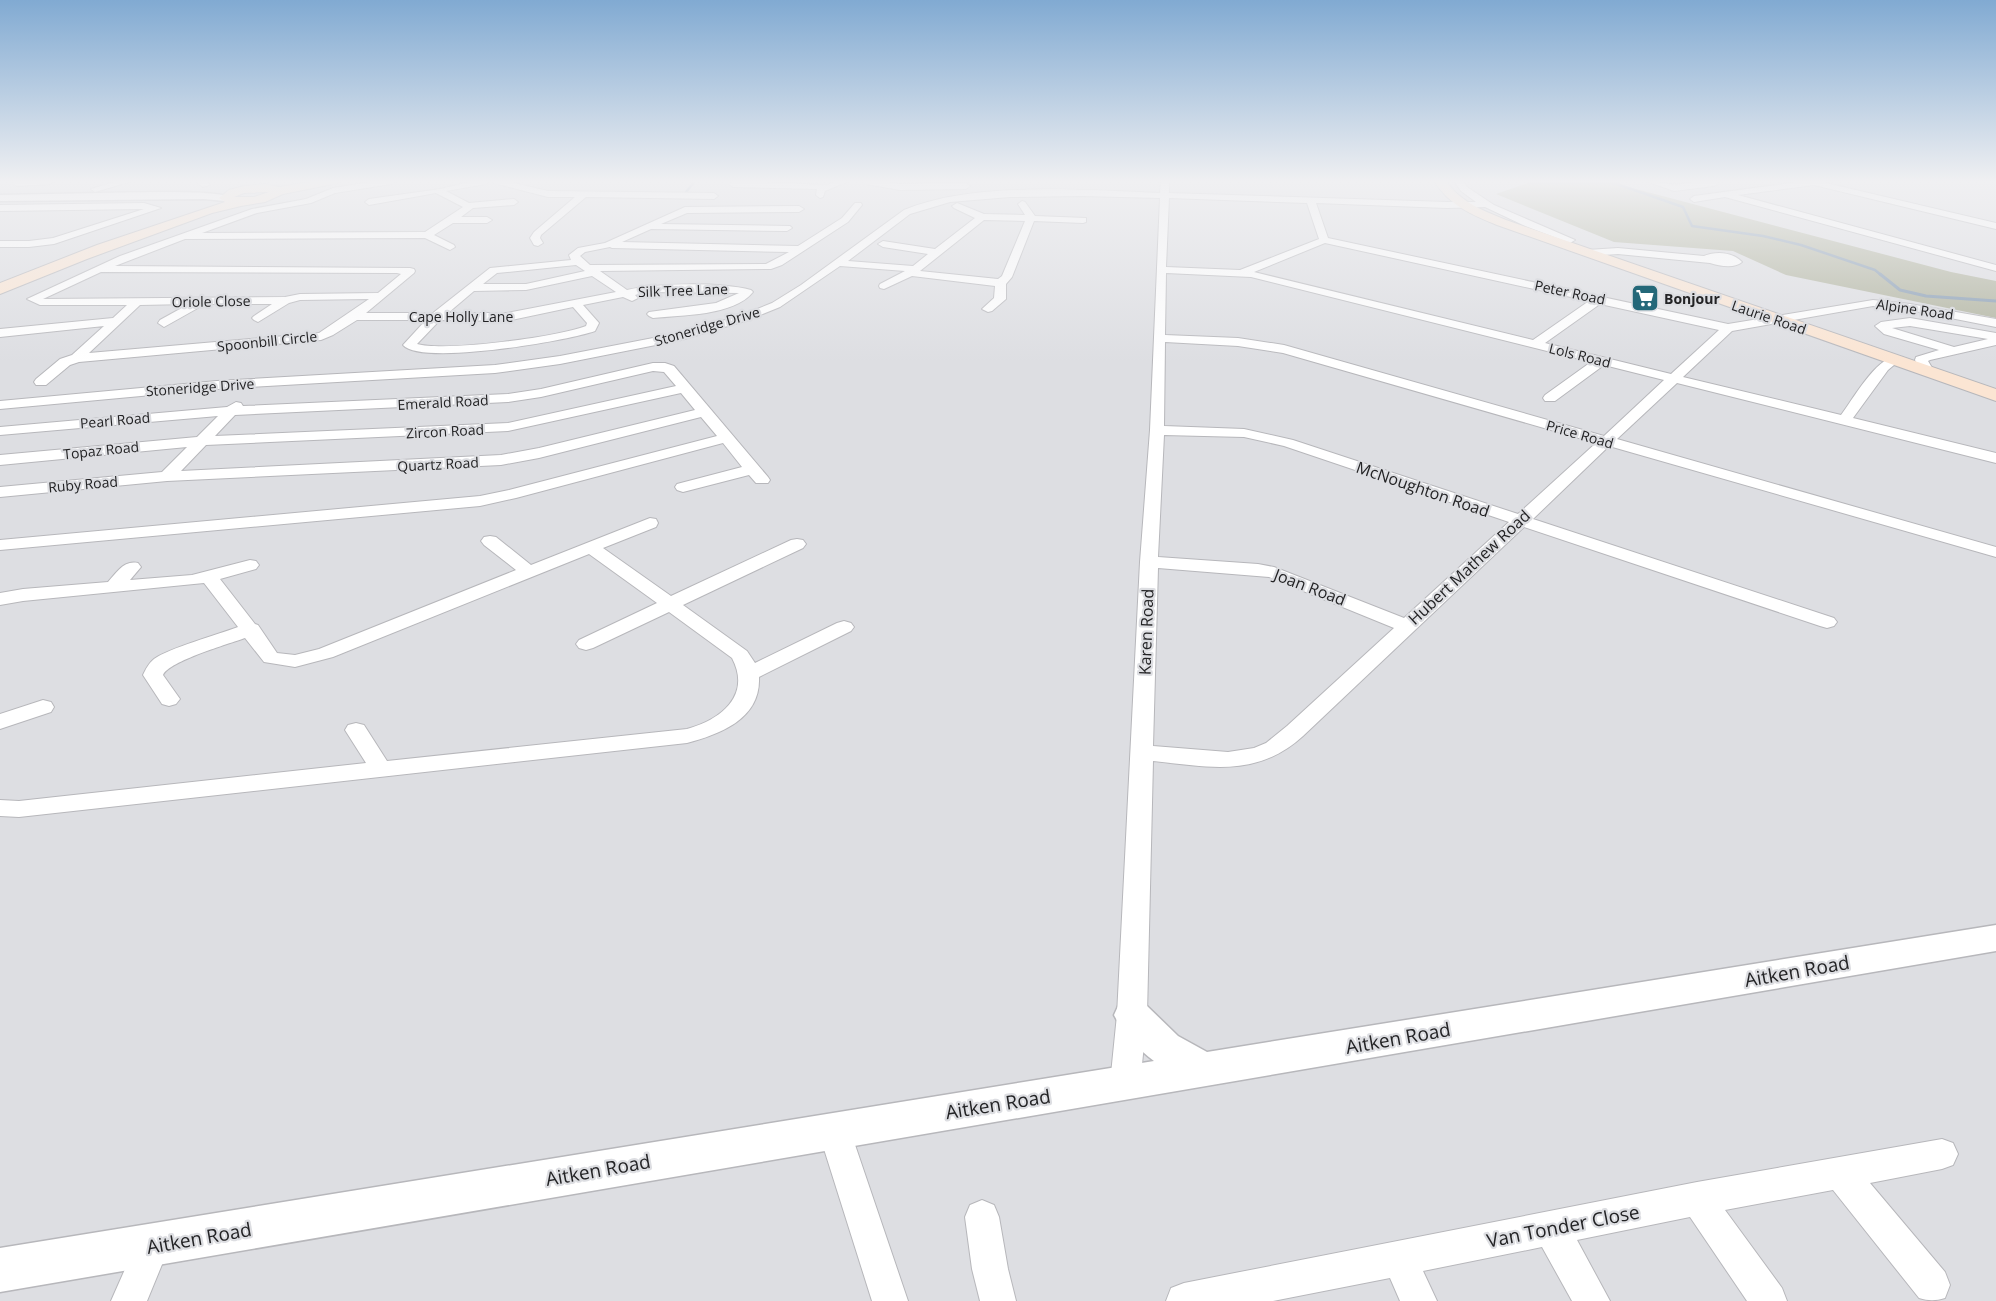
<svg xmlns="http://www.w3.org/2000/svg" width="1996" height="1301" font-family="'Open Sans',sans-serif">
	<rect width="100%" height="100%" fill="#dddee2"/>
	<path fill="#b0b39f" d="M1533,181h79l5,3 334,88 45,9v37l-210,-43 -53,-24 -119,-9 -118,-48z"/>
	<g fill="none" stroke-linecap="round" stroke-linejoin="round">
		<path stroke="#869bb2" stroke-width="2.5" d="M1608,181l75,26 9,19 71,10 38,9 74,25 6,5
			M686,192l9,-11"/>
		<path stroke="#869bb2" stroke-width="3" d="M1880,274l20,16 26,6 70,5"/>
		<g stroke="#b7b7bb" stroke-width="2">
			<path id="minor" d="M16,181h38l-4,3 -33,2 -4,-3z
				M118,181h14l-37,11 -4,-3z
				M196,181h9l5,4 -7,2z
				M377,181h18l-4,3 -56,9 -24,10 -54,10 -55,20 223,-1 38,-25 -27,-14 -67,12 -4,-3 4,-3 71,-10 34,-8h16l-4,3 -40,7 23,12 45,-4 4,3 -4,3 -41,3 -12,9h26l5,3 -5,3h-34l-19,12 20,10 1,2 -5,3 -25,-12 -240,1 -70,27 295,2 4,1 1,2 -1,2 -48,40h67l57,-45 81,-8 -2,-5 9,-7 27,-5 80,-36 114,-1 5,3 -5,3 -112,1 -26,11 129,2 2,2 -5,3 -136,-2 -29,13 176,4 44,-28 13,-15h6l1,2 -14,17 -66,43 -11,4 -171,2 27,19c32,-7 92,-8 124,0l2,2c-19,24 -72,23 -100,26l-4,-2 -2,-2 2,-2 67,-9 23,-10 -91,-1 -13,3 3,3 -6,3 -9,-4 -40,8 16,18 -4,8c-27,10 -174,35 -192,14l23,-25h-69l-24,15 -12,5 -242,22 -9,3 -24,20h-10l-2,-3 2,-3 24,-20 12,-4 32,-29 -104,11v-8l113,-11 14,-13h-87l-13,-6 93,-43 132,-47 54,-10 27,-11zM610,247l2,1 177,4 -23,12 -176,1 -10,-9 5,-4zM576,265l9,6 -59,13h-43l14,-11zM101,272l296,1 4,1 -23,19 -78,1 -15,3 -242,2zM592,276l24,16 -109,21h-59l26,-22 52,-1zM369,299l-50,34 -230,20 51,-48 49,-1 -29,16 -2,3 6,4 41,-23h67l-18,12 -2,2 2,2 4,2 31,-19 11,-3zM573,307l14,16 -1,3c-29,11 -140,26 -169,18l23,-24 67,1z
				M493,181h13l42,10 166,2 4,3 -4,3 -128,-2 -45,38 -1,3 3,5 -5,3 -4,-1 -4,-7 4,-6 41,-35h-27l-54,-14z
				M732,181l95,4 11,-4h11l-24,10 -2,6 -3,1 -4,-3 1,-6 -84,-2 -4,-3z
				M862,181h17l21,3 66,-1 4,3 -4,3 -66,1 -34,-6z
				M1161,181h8v12l278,9h29l-15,-11 -7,-10h8l5,6 27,18 81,35 -5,3 -47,-18 -38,-18 -38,1 -131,-5 12,35 400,86 145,-24 37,4 86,15v8l-86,-17 -37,-4 -141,25 -49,46 158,38c11,-14 38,-63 58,-58l1,3 -12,10 -35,48 143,35v10l-319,-80 -60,56 379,108v10l-387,-111 -76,73 301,99 3,4 -3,4 -7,2 -7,-2 -296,-99 -221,209c-46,42 -93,31 -150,25l-6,254 -7,69 -4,10 -11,4 -11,-4 -4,-10 7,-69 23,-453 10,-132 10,-232 -78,-2 -72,1 -60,5 -40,12 -62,47 65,5 15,-12 -45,-7 -5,-3 5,-3 52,8 40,-31 -21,-10 -2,-2 5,-3 27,11 41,1 -7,-11 4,-3 3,1 10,14 51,2v4l-3,1 -49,-2 -22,56 -6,7v15l-14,12 -4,1 -6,-3 12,-11 1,-12 -83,-10 -28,13 -4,-1 -1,-2 1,-2 25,-13 -65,-5 -60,41 -32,13 -67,20 -121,24 -65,9 -278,16 -217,20v-8l217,-20 278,-16 65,-9 119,-23 61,-17 32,-13 29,-18 103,-75c70,-29 180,-20 256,-17zM1169,198l138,5 12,36 -79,31 -74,-3zM984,220l41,1 -23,55 -4,3 -78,-8zM1325,243l264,58 -56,39 -279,-68zM1166,273l85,4 340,85 -46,33 -2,3 2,3h10l49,-36 60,15 -60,56 -320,-91 -46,-7 -73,-3zM1600,304l119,26 -48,44 -126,-31zM1165,342l73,4 45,7 313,90 -78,71 -225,-74 -49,-11 -80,-3zM1164,435l80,2 40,9 225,76 -105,96 -130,-51 -16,-3 -100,-7zM1158,568l111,9 125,51 -107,98 -21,17 -12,5 -26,4 -75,-6z
				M1646,181c12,0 24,5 36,3 10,-1 28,-6 36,-1l-4,3 -40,5z
				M1805,181h22l-1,2 170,40v6l-182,-44 -76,10 258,70v6l-271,-74 -31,5 -4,-3 4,-3z
				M144,203l17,5 -107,36 -25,3h-29v-6h29l24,-3 91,-29 -144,2v-6z
				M1618,248l86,8c12,-5 29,-4 38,6 -8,7 -22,4 -32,1l-92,-9 -31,2 -5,-3 5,-3z
				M1910,318l86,15v12l-66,15 -2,1 6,10 -2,3h-10l-7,-14 1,-3 23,-7 -55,-16 -9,-8 6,-4zM1910,326l78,13 -34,8 -62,-19z
				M653,363h12l9,3 94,111 2,3 -2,3h-12l-7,-8 -66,17 -6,-2 -2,-3 2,-3 65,-17 -19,-24 -207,55 -36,8 -480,44v-10l480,-44 29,-6 208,-54 -16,-19 -162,41 -38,7 -334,16 -167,16v-10l162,-15 25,-25 -187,18v-10l197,-18 21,-21 -218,19v-8l227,-20 9,-5 5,1 2,3 265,-12 33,-5zM653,371l11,1 12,14 -168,37 -293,13 20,-21 273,-13 33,-5zM681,393l14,17 -156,38 -38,7 -320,16 25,-26 302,-14z
				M650,518l6,1 2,4 -2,4 -53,21 68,48 120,-56 6,-1 6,1 3,4 -3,4 -120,57 64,46 8,12 82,-40 7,-2 7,2 3,4 -3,4 -92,46c2,42 -39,57 -72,66l-668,74 -19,-1v-16l19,1 347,-38 -21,-33 3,-5 8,-2 8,2 23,36 300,-32c33,-9 65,-33 45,-71l-63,-46 -76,36 -7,2 -7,-2 -3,-4 3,-4 78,-37 -68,-49 -256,103 -38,10 -31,-5 -19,-24c-16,6 -76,23 -82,37l17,24 -4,5 -7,2 -7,-2 -19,-29c3,-6 5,-11 11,-16 15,-11 63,-24 84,-32l-34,-44 -181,18 -23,4v-12l23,-4 85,-7c9,-10 16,-22 30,-19l3,4 -11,13 62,-5 58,-15 6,1 3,4 -3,4 -36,10 35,45 3,1 19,28 18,2 24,-6 197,-79 -32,-25 -3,-4 3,-4 6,-1 6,1 35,28z
				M43,700l8,2 3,5 -3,5 -51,17v-15z
				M834,1115l11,4 5,11 58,171h-36l-54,-171 5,-11z
				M1942,1139l11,4 5,11 -5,11 -11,4 -72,14 75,89 5,13 -5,13c-10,3 -16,3 -26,0l-86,-108 -108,20 57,78 5,13h-40l-57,-84 -113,23 33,61h-38l-30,-54 -119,24 14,30h-37l-10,-23 -117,23h-107l5,-13 13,-5 513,-101z
				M982,1200l12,5 5,12 9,52 8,32h-36l-8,-32 -7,-52 5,-12z
				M153,1228l12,5 5,12 -23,56h-36l30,-68z"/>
		</g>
		<g stroke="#b7b7bb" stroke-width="3">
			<path id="tertiary" d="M100,193c20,0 121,-4 131,5l-6,3 -21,-2 -204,2v-6z
				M1996,925v26l-1996,341v-44l1154,-187c-16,-12 -31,-28 -40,-46l5,-11 13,-4 13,4 33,32 29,16z"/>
		</g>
		<g stroke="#b7b7bb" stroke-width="2">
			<path id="secondary" d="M316,181h24l-2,2 -55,11 -18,8 -24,4 -29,7 -125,46 -87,35v-11l97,-38 128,-43 -6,-4 10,-8 15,-4 21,-2 14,3zM265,192h4l-15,5h-20l10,-4z
				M1434,181h12c14,21 38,30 60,39l490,169v12l-499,-176c-25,-10 -48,-20 -63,-44z"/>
		</g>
		<use href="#minor" fill="#fff" fill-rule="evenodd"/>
		<use href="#tertiary" fill="#fff" fill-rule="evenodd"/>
		<use href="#secondary" fill="#fbe5d3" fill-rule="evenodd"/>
	</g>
	<linearGradient id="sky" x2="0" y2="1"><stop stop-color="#81aad2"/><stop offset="0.5" stop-color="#f0f0f2"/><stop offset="1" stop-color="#f0f0f2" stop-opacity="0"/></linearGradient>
	<rect width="1996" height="363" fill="url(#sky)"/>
	<defs>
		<g id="supermarket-square" transform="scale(1.4375)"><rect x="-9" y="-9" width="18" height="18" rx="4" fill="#246879" stroke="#dddee2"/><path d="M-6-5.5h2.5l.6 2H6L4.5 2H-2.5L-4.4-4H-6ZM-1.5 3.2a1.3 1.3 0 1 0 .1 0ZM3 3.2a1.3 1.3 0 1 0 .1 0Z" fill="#fff"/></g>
	</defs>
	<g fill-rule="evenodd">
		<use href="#supermarket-square" x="1645" y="298"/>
	</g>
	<g text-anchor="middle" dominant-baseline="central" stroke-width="4.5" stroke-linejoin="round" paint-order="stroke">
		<g font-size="14" fill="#232325" stroke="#dddee2">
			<text transform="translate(683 290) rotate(-2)">Silk Tree Lane</text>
			<text transform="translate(1570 292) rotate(12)">Peter Road</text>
			<text transform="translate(211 301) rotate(-1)">Oriole Close</text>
			<text transform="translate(1915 309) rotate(8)">Alpine Road</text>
			<text x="461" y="316">Cape Holly Lane</text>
			<text transform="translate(1769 317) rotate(19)">Laurie Road</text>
			<text transform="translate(707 326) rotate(-16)">Stoneridge Drive</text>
			<text transform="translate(267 341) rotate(-6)">Spoonbill Circle</text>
			<text transform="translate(1580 355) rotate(14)">Lols Road</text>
			<text transform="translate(200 387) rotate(-4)">Stoneridge Drive</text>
			<text transform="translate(443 402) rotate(-3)">Emerald Road</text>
			<text transform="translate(115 420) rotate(-5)">Pearl Road</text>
			<text transform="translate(445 431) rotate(-3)">Zircon Road</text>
			<text transform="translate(1580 434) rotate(16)">Price Road</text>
			<text transform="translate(101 450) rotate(-6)">Topaz Road</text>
			<text transform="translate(438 464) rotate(-3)">Quartz Road</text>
			<text transform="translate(83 484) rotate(-5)">Ruby Road</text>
		</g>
		<g font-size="14" font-weight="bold" fill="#232325" stroke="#dddee2" text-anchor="start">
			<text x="1664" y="298">Bonjour</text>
		</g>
		<g font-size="16" fill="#232325" stroke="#dddee2">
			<text transform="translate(1423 489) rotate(19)">McNoughton Road</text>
			<text transform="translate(1469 567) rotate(-43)">Hubert Mathew Road</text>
			<text transform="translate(1310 587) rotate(21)">Joan Road</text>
			<text transform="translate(1146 632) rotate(-88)">Karen Road</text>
		</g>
		<g font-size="19" fill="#232325" stroke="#dddee2">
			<text transform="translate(1797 971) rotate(-10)">Aitken Road</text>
			<text transform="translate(1398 1038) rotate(-10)">Aitken Road</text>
			<text transform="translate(998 1104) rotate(-9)">Aitken Road</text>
			<text transform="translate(598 1170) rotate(-10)">Aitken Road</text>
			<text transform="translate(1563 1226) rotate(-11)">Van Tonder Close</text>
			<text transform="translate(199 1238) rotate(-10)">Aitken Road</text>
		</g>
	</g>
</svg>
